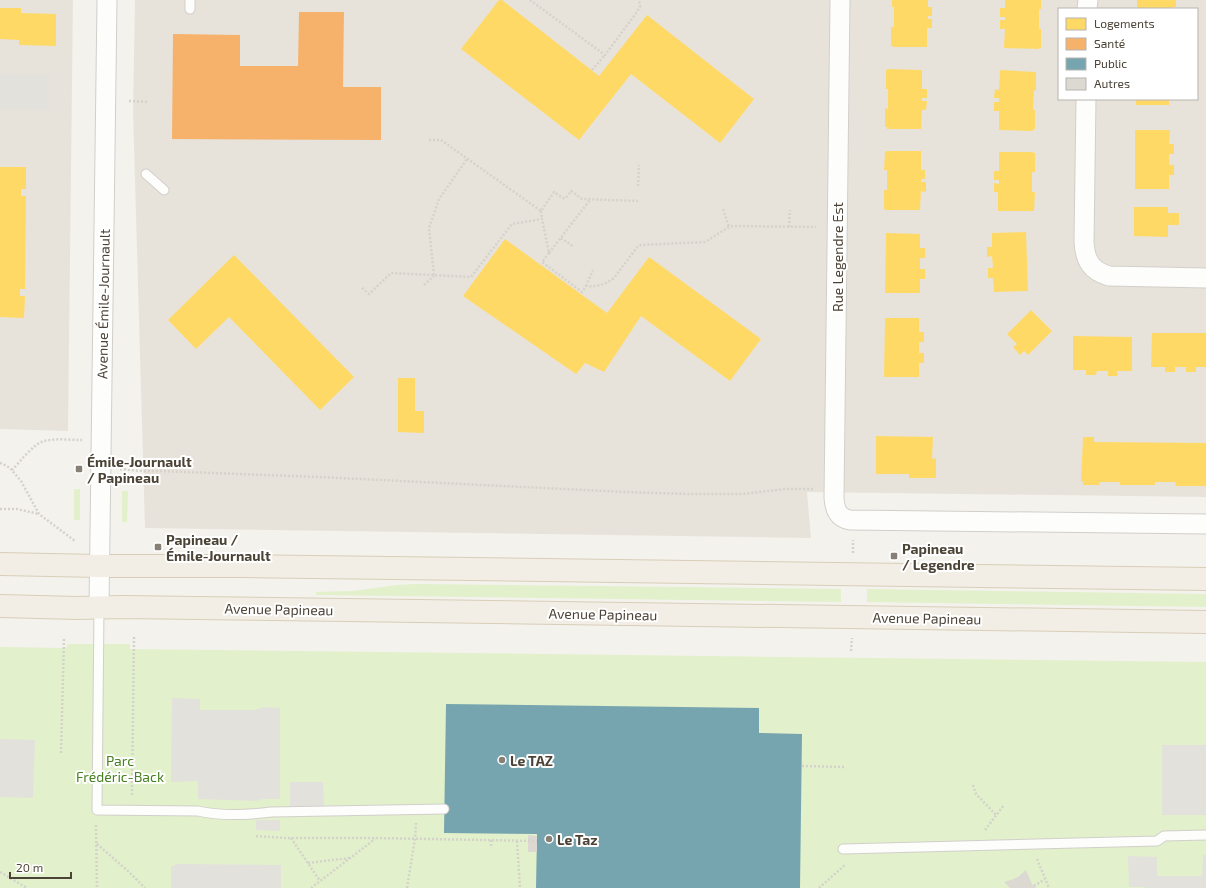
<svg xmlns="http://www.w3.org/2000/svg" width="1206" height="888" font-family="'Exo 2',sans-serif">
	<rect width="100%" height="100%" fill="#f4f2ed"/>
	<path fill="#e8e3da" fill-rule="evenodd" d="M0,0h73l-5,431 -68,-2z
		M135,0h1071v497l-399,-5 4,46 -666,-10 -12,-417zM1059,9h138v90h-138z"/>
	<path fill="#e2f0cb" d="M74,489h6v31h-6z
		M122,491h6l-1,31h-5z
		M415,584l426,5v13l-525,-7v-3l37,-1 44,-6z
		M867,589l339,5v13l-339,-5z
		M67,644h63v5l1076,13v226h-1206v-241l64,1 3,-1z"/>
	<path fill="#e3e1dc" d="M0,73l50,1v37l-50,-1z
		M172,698l28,1v11h55l9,-3 16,1v91h-17l-7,2 -58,-2v-18l-27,1z
		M0,739l35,1 -2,58 -33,-1z
		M1162,745h44v70h-44z
		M290,782h33l1,29 -34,1z
		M256,820h24v11l-24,-1z
		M1203,855h3v33h-61v-1h-16l-1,-31 29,1v19h45z
		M177,864l104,1v23h-110v-21z"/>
	<path fill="#ffd966" d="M499,0h3l97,76 48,-61 107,84 -34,44 -89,-69 -52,66 -118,-91z
		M892,0h36v7h4v9h-4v3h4v9h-5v19h-34v-1h-2v-19h3v-20h-2z
		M1005,0h36v9h-2v20h2v19h-2v1l-35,-1 1,-19h-5v-9h5v-3h-5v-9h5z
		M1137,0h39v7h-5v2h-34z
		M0,8h21v5l35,1v32l-37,-1v-5l-19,-1z
		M888,69l34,1v19h5v9h-5v3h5l-1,9h-4l-1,19h-34v-2h-2v-19l3,1v-20h-2v-19z
		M1000,70l36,2v19l-2,-1 -1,20h2v19h-2v2l-34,-1v-19h-5v-9h5v-4h-5l1,-9 4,1z
		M1136,99h33v6h-33z
		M1135,130h35l-1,14h5v10h-5v11h5v10h-5v14h-34z
		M887,151h34v19h4v9h-4v3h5v10l-5,-1 -1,19h-34l-2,-1v-19h3v-20h-3l1,-18z
		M999,152h34v1h2v19h-3v20h3l-1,19h-36v-19h-4v-9l5,1v-4h-5v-9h5z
		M0,167h26v22h-5v7h5l-1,93h-5v7h5l-1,22 -24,-1z
		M1134,207h34v6h11v12h-11v12l-34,-1z
		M1026,232l2,59 -34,1 -1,-14h-5v-10h5l-1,-12 -5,1v-10h5v-14z
		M886,233l34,1v14h5v10h-5v11h5v10h-5v14h-35z
		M505,239l102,74 42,-56 112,82 -31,42 -89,-65 -37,56 -19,-9 -9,11 -113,-78z
		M234,255l120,122 -34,33 -91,-93 -33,32 -28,-29z
		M1031,310l21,21 -24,24 -4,-4 -4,4 -7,-8 4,-3 -10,-10z
		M885,318h34v14h5v10h-5v11h5v10h-5v14h-35z
		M1152,333h54v34h-10v5h-10v-5h-11v5h-10v-5h-14z
		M1073,336l59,1v34h-15l1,5h-10v-5h-11l-1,4h-10v-5h-13z
		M398,378h17v33h9v22l-26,-1z
		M876,436l57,1 -1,22 4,-1v20h-27v-4h-33z
		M1083,437h11v5l112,1v43h-30l-1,-4h-20v3h-35v-3h-20l-1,3h-16v-4l-2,1z"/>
	<path fill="#f6b26b" d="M299,12h45l-1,75h38v53l-209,-1 1,-105 67,1v31h58z"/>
	<path fill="#76a5af" d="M446,704l313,4v25l43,1 -2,154h-264l1,-54 -93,-1z"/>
	<path fill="#dcd9d3" d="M528,835l9,1v16h-9z
		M1026,870l6,14 4,4h-26l-6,-6 7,-2 7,-3z"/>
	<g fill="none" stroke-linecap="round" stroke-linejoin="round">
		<g stroke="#d2cfca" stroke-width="11">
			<path id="lane" d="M190,9v-9
				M146,174l18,16
				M99,608l-2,202 101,1c21,5 51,4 73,1l173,-3
				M843,849l314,-8 7,-5 42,-1"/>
		</g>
		<g stroke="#d2cfca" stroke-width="21">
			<path id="street" d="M840,0l-6,498c1,12 4,20 16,22l356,4
				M1087,9l1,-9
				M1086,99l-2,143c1,18 7,29 25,34l97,2
				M99,608l8,-608"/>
		</g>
		<g stroke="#d8ceb8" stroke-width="24">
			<path id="primary" d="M0,564l100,2h142l964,13
				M0,606l77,2 45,-1 1084,15"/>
		</g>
		<path stroke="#d4d2cb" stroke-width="2.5" stroke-dasharray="2 2" stroke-linecap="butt" d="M530,0l75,55 29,-39 6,-9 -1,-7
			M592,70l13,-15
			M129,101l19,1
			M429,140h12l100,71 13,-19 9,6h3l5,-7 11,8 56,2
			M638,186l1,-21
			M723,209l6,18
			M541,211l1,8
			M789,227l1,-17
			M561,238l13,9
			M549,253l-7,9 40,30 4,-6c10,1 19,-1 28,-8l24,-32 3,-1 64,-3 24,-15 4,-1 83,1
			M434,275l-5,-47 10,-29 28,-40
			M424,285l10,-9
			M586,286l7,-16
			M362,288l7,6 22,-21 80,4 41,-53 30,-5 7,34 41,-53
			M0,463l3,1 7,4 11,13 18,33 36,27
			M120,469c13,1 26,3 39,2l160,6 306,15 63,2h55l42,-5h28
			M12,470c8,-8 21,-26 32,-29 12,-3 26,-1 38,-1
			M0,509h17l22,5
			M853,553v-13
			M851,651l1,-13
			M61,753l3,-114
			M802,766l43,1
			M973,785l3,9 20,21
			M132,795l2,-159
			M96,825l1,63
			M985,830l19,-25
			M256,836l29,2h91l161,3
			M291,838l29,43
			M491,840v8
			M517,841l3,47
			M97,844l32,28 16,16
			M1037,859l12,29
			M308,863l41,-5
			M0,872l27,16
			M1034,886l11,-7
			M311,888l64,-49
			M407,888l8,-49 1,-16
			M819,888l27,-24"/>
		<use href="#lane" stroke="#fdfdfc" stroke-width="9"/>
		<use href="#street" stroke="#fdfdfc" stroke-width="19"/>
		<use href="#primary" stroke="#f2eee5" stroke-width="22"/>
	</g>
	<g fill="#878077" stroke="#fff" stroke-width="1.5">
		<rect x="75" y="465" width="8" height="8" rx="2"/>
		<rect x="154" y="543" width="8" height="8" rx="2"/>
		<rect x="890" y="552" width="8" height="8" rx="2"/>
		<circle cx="502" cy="760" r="4"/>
		<circle cx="549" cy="839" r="4"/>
	</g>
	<g text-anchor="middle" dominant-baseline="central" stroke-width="4" stroke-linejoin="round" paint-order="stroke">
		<g font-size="14" fill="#4c4337" stroke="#fff">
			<text transform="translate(837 257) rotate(-90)">Rue Legendre Est</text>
			<text transform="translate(103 304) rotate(-89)">Avenue Émile-Journault</text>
			<text transform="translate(279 609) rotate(1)">Avenue Papineau</text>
			<text transform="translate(603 614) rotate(1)">Avenue Papineau</text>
			<text transform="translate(927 618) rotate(1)">Avenue Papineau</text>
		</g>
		<g font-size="14" font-weight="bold" fill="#4c4337" stroke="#fff" text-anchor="start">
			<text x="87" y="461">Émile-Journault<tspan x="87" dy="16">/ Papineau</tspan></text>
			<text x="166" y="539">Papineau /<tspan x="166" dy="16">Émile-Journault</tspan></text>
			<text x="902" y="548">Papineau<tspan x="902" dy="16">/ Legendre</tspan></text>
			<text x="510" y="760">Le TAZ</text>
			<text x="557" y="839">Le Taz</text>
		</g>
		<g font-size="14" fill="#488120" stroke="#fff">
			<text x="120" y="760">Parc<tspan x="120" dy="16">Frédéric-Back</tspan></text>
		</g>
	</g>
	<rect x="1058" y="8" width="140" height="92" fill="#ffffff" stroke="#b7b4af"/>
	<rect x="1066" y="18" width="20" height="12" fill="#ffd966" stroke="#b7b4af"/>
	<text x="1094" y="28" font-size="12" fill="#4c4337">Logements</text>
	<rect x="1066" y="38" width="20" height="12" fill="#f6b26b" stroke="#b7b4af"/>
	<text x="1094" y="48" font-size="12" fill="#4c4337">Santé</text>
	<rect x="1066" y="58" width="20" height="12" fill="#76a5af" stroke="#b7b4af"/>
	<text x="1094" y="68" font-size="12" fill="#4c4337">Public</text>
	<rect x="1066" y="78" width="20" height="12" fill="#dcd9d3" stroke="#b7b4af"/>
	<text x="1094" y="88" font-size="12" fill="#4c4337">Autres</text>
	<path d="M10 872v6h61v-6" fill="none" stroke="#4c4337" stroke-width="2"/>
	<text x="16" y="872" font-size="12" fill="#4c4337" stroke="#ffffff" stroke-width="3" paint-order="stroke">20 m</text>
</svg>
